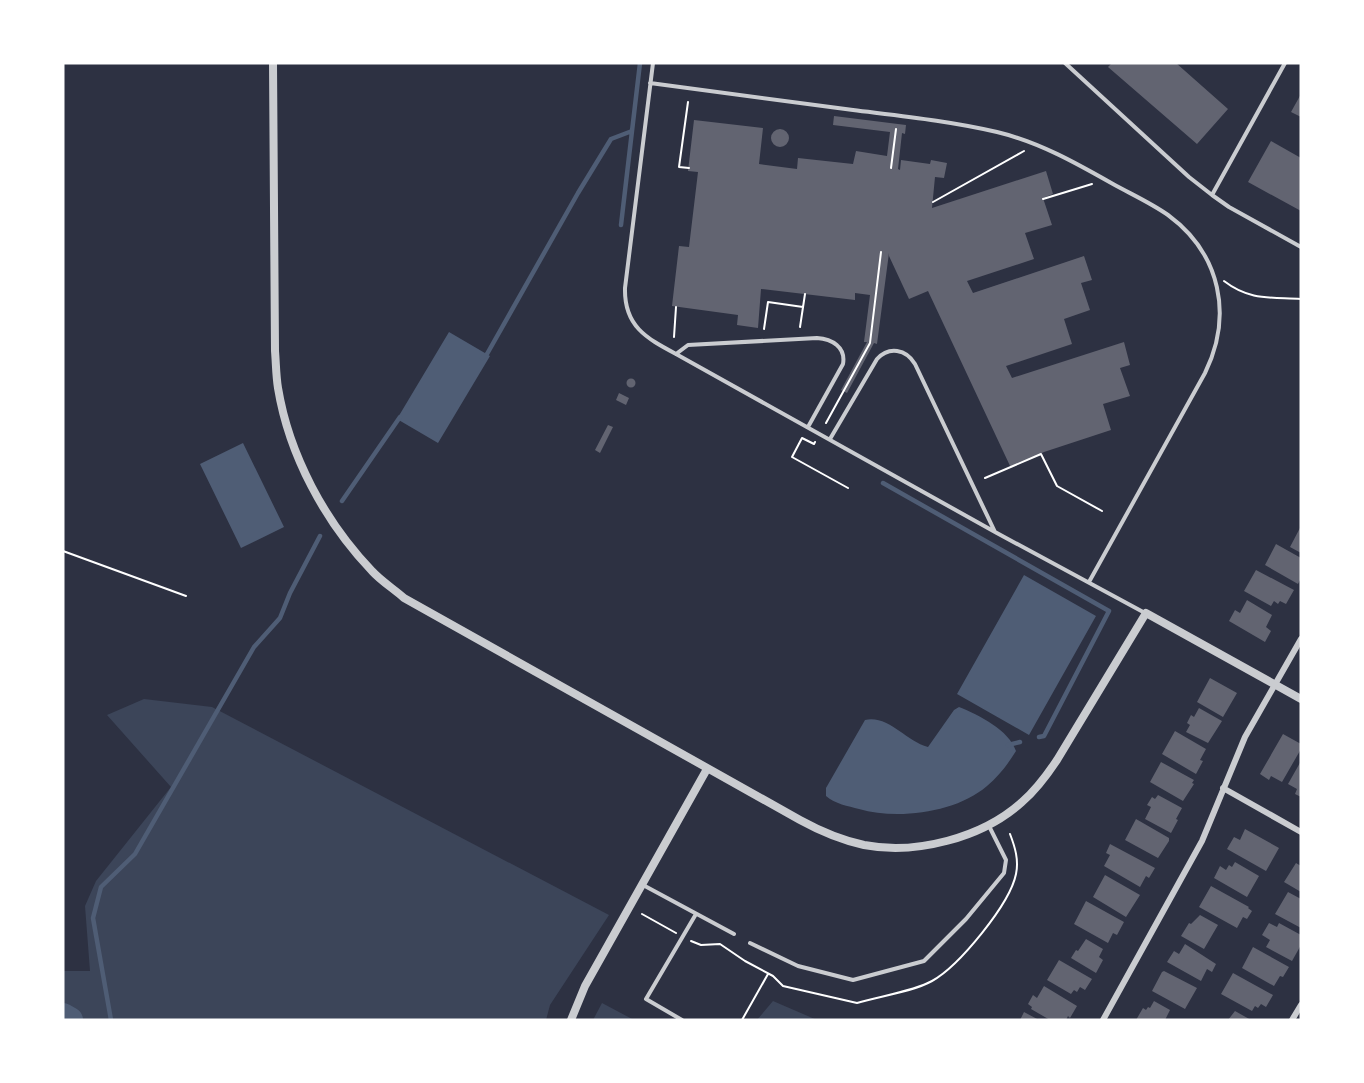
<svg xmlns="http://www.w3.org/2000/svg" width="1364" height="1083" font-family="'PT Sans',sans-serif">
	<rect width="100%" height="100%" fill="#2d3142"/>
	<path fill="#3c4559" d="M144,699l68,8 397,208 -59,90 -4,15h-483v-49h27l-5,-65 11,-25 75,-94 -64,-72z
		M773,1001l44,19h-60z
		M602,1003l32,17h-41z"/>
	<path fill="#4f5d75" d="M449,332l41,24 -52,87 -41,-24z
		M243,443l41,84 -43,21 -41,-84z
		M1024,575l72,41 -67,119 -72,-41z
		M959,707c20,8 50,23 57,44 -8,13 -17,25 -29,35 -31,27 -90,34 -128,23 -11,-3 -24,-5 -33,-13v-8l39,-68c24,-5 40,21 63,27l26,-37z"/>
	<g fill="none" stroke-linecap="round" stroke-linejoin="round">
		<path stroke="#4f5d75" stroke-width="4.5" d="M621,225l11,-94
			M482,358l5,-4 91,-161 33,-54 21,-8 8,-68
			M883,483l226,128 -65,125 -5,1
			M342,501l58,-84
			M1008,745l12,-3
			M111,1020l-18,-102 8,-31 34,-33 119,-207 26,-29 10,-25 30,-57"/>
		<path stroke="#4f5d75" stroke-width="26" d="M63,1016l7,4"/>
	</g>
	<path fill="#626471" d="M1112,63h64l52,46 -31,35 -89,-77z
		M1301,94v23l-10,-5z
		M834,116l72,9 -1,9 -3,-1 -4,36 2,1 1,-10 29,4 1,-4 16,3 -3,15 -9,-1 -3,31 114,-37 7,23 -10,4 9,27 -27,8 9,26 -67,22 6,12 111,-37 8,24 -11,3 9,27 -26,9 8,25 -66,22 6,12 112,-36 6,23 -10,3 10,28 -27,8 8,26 -67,22 -33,16 -83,-177 -19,8 -20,-43v-3l-12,91 -3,-1 -27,50 -6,-3 26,-48h-3l6,-47 -15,-2v7l-94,-11 -3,39 -21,-3 1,-10 -66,-9 7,-60 10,1 9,-75 -10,-1 6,-51 69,8 -4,36 38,5 1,-11 55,6 3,-13 31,5 3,-24 -57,-7z
		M771 138a9 9 0 1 1 18 0a9 9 0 1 1-18 0Z
		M1271,141l30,17v53l-53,-29z
		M626.5 383a4.5 4.5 0 1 1 9 0a4.5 4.5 0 1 1-9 0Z
		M619,393l10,5 -3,7 -10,-5z
		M608,425l5,2 -13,26 -5,-3z
		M1301,526v27l-11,-6z
		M1276,544l25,14v20l-3,6 -33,-19z
		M1256,570l38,20 -8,14 -6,-3 -2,3 -4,-3 -3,5 -27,-15z
		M1247,600l25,15 -6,12 5,4 -6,11 -36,-21 6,-11 5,3z
		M1210,678l27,15 -14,24 -26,-15z
		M1199,708l23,13 -14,22 -22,-11 4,-7 -3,-2 4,-8 3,2z
		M1175,731l31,18 -6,11 3,1 -7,13 -34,-20z
		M1283,734l18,10v5l-19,33 -11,-6 -2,4 -9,-6z
		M1301,761v36l-6,-3 2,-5 -9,-5z
		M1161,762l33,18 -2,3 2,1 -11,17 -33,-19z
		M1158,795l24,13 -6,11 2,1 -7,13 -26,-14 6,-12 -4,-2 5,-8 3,2z
		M1136,819l33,19v3l-11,17 -33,-18z
		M1245,829l34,19 -13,23 -39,-22 7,-12 6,3z
		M1110,844l45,24 -6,10 -3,-2 -6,11 -36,-21 6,-11 -4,-2z
		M1235,862l24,14 -12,21 -33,-19 6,-12 6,4 3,-5 3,2z
		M1296,863l5,3v26l-17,-10z
		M1105,875l35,20 -14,22 -33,-20z
		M1211,886l38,21 -1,1 4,3 -5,8 -4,-2 -6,11 -38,-21z
		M1288,892l13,7v29l-26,-14z
		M1086,901l38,21 -7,13 -4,-2 -5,10 -34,-19z
		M1200,915l18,10 -14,24 -23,-13 8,-13 2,1z
		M1269,923l8,4 2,-4 22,12v10l-9,16 -26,-14 4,-7 -8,-5z
		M1086,939l17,10 -4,8 4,3 -7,13 -25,-15 5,-8 2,1z
		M1185,944l31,20 -4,8 -5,-3 -6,12 -34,-19 7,-11 5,3z
		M1253,947l36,20 -6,10 -3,-1 -6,10 -32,-18z
		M1059,960l33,19 -7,11 -5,-3 -3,5 -3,-2 -3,4 -24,-14z
		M1164,971l33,17 -12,21 -33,-18 10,-19z
		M1233,973l40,22 -7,12 -5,-3 -3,4 -3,-2 -3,5 -31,-17z
		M1044,986l33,20 -7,12 -2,-2 -2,4h-16l-19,-11 1,-2 -4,-3 5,-9 4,3z
		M1154,1001l16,9 -5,10h-29l7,-12 3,2 2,-3 2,1z
		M1235,1011l16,9h-23z
		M1024,1012l15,8h-19z"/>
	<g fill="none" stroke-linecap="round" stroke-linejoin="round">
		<path stroke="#fff" stroke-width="2" d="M688,102l-9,65 10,1
			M891,168l5,-39
			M1043,199l49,-15
			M933,202l91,-51
			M1224,281c26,20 47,16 77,18
			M800,327l5,-33
			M764,329l4,-27 35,5
			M674,337l2,-30
			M826,423l44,-80 11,-91
			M815,442l-1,2 -12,-6 -10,19 56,31
			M985,478l56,-24 16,32 45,25
			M63,551l123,45
			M642,914l34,19
			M691,941l10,4 19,-1 25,17 28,15 10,10 74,17c23,-7 55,-11 75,-22 27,-15 78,-77 84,-107 3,-14 -1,-27 -6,-40
			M742,1020l26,-46"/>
		<path stroke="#caccd0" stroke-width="4" d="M653,63l-28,225c-1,38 21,50 51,66l319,178 150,81
			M1065,63l124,114 23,18 17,12 72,40
			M650,83c68,9 136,18 203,27 48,6 97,11 144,22 42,10 79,31 116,52 18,10 38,19 55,31 53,39 65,101 37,158l-116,209
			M1212,195l73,-132
			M676,354l12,-9 129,-7c15,1 29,9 26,26l-35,63
			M830,439l47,-80c12,-13 29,-10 38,5l80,168
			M643,885l91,49
			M750,943l48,23 55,14 71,-19 42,-42 38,-46 2,-13 -17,-34
			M682,1020l-36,-21 50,-85"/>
		<path stroke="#caccd0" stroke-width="6" d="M1223,788l78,44
			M1103,1020l99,-179 43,-104 56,-98
			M1292,1020l9,-15"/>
		<path stroke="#caccd0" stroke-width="8" d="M273,63l2,288c1,12 1,25 3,37 11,67 47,134 94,183 9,10 22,18 32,27l396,222c20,11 41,20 64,25 52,10 118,-7 158,-43 14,-12 25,-27 35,-42l89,-147 155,86
			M571,1020l14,-34 122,-217"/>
	</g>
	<rect width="1364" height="1083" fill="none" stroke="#ffffff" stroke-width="129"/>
</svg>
